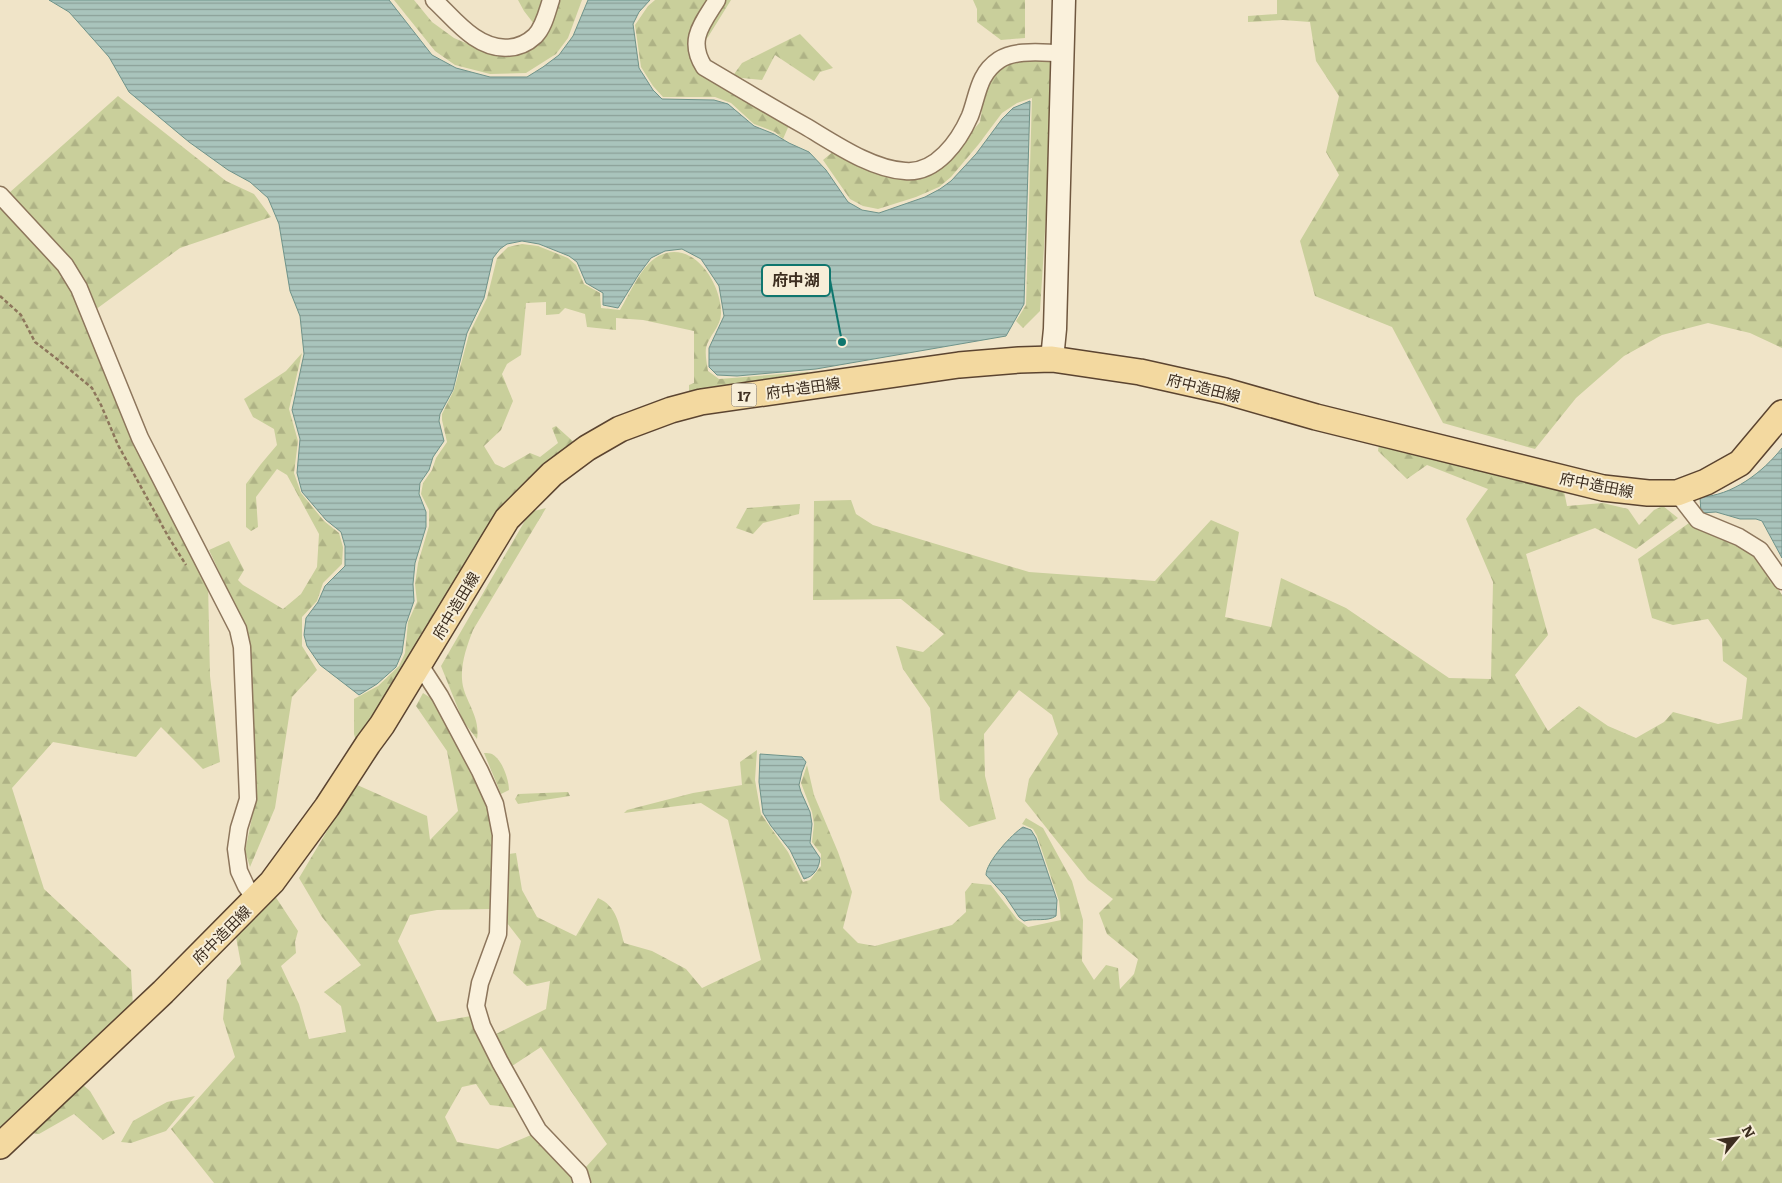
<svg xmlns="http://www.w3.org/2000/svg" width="1782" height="1183" font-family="Literata,'Noto Sans JP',serif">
	<defs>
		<pattern id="forest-firs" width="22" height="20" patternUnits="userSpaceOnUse" patternTransform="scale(1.25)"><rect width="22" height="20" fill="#c9cf9b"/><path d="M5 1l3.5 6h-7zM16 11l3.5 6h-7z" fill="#aeb285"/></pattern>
		<pattern id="water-rules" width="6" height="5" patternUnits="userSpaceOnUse" patternTransform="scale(1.25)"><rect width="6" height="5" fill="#a9c4bc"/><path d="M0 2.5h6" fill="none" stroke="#8ba098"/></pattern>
	</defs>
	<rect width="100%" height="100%" fill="#f0e4c8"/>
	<path fill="url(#forest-firs)" d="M394,0h20l18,22 22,16 28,12 19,4 25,-3 18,-14 -20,-26 -6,-11h64l-14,38 -12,16 -30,19 -36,1 -35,-9 -20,-14z
		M655,0h76l-23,37 -14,15 96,71 -7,16 -8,-7 -21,-8 -23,-21 -16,-6h-52l-10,-11 -12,-19 -6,-42 13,-19z
		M973,0h52v38l-24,2 -24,-18v-13z
		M1277,0h505v348l-32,-15 -42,-10 -46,12 -38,21 -48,42 -41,51 -92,-26 -51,-96 -77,-31 -15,-55 39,-66 -13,-23 13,-56 -23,-35 -6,-39 -27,-2 -35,2v-6l29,-2z
		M800,34l33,34 -13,4 -6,9 -39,-26 -13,25 -30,-3 10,-14z
		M1056,57l-16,254 -17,17 -7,-7 10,-16 6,-207 -15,5 -15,10 -24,32 -27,32 -12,10 -23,10 -38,12 -15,-3 -13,-7 -27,-39 12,-10 83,26 46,-35 16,-19 7,-44 18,-16z
		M118,96l108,85 28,13 17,23 -91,31 -96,70 124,264 2,94 10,86 -17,7 -42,-42 -25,30 -83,-15 -41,46 32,101 87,81 2,37 -133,124v-930z
		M522,244l16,2 30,12 8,7 8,19 16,9 1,15 19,2c9,-15 20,-41 34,-51 35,-25 68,22 67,55 0,12 -13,23 -15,34 -1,8 1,16 2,23l11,8 89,-7 1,4 -120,21v-12l5,-2v-52l-51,-11 -27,-2v12l-29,-3 -2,-13 -20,-6 -6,6 -13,1v-13l-20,1 -5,52 -14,9 -5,10 11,27 -12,29 -17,16 11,18 9,4 26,-15 10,4 18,-14 -6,-15 4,-2 21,19 -69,55 -151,245 -3,-11v-35l24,-13 21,-20 6,-13 3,-31 9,-20 -2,-18 3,-21 11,-37v-16l-8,-16 2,-11 9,-13 4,-12 11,-16 -5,-22v-6l12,-24 15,-56 18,-36 10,-40 11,-11z
		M302,353l-13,56 9,32 -4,32 7,20 23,28 15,12 4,14 -1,17 -19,19 -6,18 -15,16v29l15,24 -25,27 -17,111 -25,59 -5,-16 11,-52 -20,-191 -27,-58 20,-9 15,29 -6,10 5,5 40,24 18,-15 16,-27 2,-33 -32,-59 -10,-6 -21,28 2,30 -7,4 -5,-4v-43l15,-20 16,-19 -3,-16 -21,-12 -9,-18 42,-28z
		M1379,444l185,47 3,15 36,-3 25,6 11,16 15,-15 9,-4 15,12 -42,31 -41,-21 -69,26 22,81 -33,40 33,56 31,-25 29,20 28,12 28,-16 9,-10 45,12 24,-5 5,-41 -24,-17 -1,-22 -14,-20 -35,6 -21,-7 -14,-59 51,-36 59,28 17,16 17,28v588h-1568l-43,-54 64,-72 -12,-38 4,-39 14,-16 -5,-27 39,-41 23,35 -3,11 1,11 -15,13 18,38 10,35 37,-7 -5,-26 -17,-14 37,-27 -39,-48 -23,-39 56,-94 72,32 3,24 28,-29 -11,-60 -31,-45 7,-13 11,7 53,106 6,32 -1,71 -55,1 -27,5 -12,26 39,81 34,-6 46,92 -27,-3 -14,-21 -14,3 -17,30 12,25 41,7 33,-14 43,45 33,-36 -66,-97 -29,19 -16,-32 50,-25 4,-28 -23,5 -14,-13 8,-32 -14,-18 2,-69 7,-1 6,37 15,27 39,19 22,-38c19,8 21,27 26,45l28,8 34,18 16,19 59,-28 -33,-140 -27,-17 -77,10 3,-3 66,-17 49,-8 -2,-23 17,-12 -2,30 6,34 27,38 15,30 7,-2 11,-14v-12l-9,-12 2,-18 -2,-12 -11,-29 6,-18 7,30 24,57 14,40 -9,36 15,15 17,3 77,-21 14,-13 -1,-20 7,-9 19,2 26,34 11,8 33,-7 -2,-19 -22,-65 -4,-7 -11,-5 4,-6 17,10 29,53 11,39 -1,41 12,19 12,-15 12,3 2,21 14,-15 4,-15 -31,-25 -8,-21 14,-14 -25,-19 -63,-79 4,-22 29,-45 -6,-19 -33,-25 -35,44 1,42 11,43 -27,8 -29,-27 -10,-92 -27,-39 -7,-23 27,6 21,-18 -43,-35 -88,1 1,-99 37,-1 5,14 17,11 156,47 126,9 56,-61 28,12 -14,85 46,10 10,-49 65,30 103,70 42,1 2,-97 -27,-63 22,-30 -61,-24 -20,14 -29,-28z
		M800,504l-1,10 -36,9 -10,11 -17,-6 11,-20z
		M546,508l-73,122c-6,16 -12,32 -11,49 1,21 19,36 15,60l-14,-18 -22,-55 89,-154z
		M484,753c3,0 6,0 8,1 10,5 17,26 17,36l-8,4z
		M568,792l2,4 -52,8 -3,-5 3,-5z
		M83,1085l7,6 25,42 -12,7 -29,-26 -35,20 -9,-1z
		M195,1096l-29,35 -35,12 -10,-1 12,-21 34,-19z"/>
	<path fill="url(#water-rules)" stroke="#6f938a" d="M49,0h340l43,55 24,13 34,9h37l16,-10 16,-12 14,-19 15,-36h62l-11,12 -6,12 6,44 14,22 9,9 52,1 14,4 26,22 20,8 15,9 20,9 17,18 22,32 14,8 17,3 46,-16 15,-8 11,-8 25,-27 26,-35 11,-11 17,-7 -6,203 -18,32 -190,33 -79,7 -20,-1 -8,-8v-19l15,-32 -5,-30 -18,-27 -19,-10 -17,2 -14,7 -12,16 -21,34 -15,-3v-12l-17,-10 -9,-21 -8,-6 -30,-12 -17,-3 -15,3 -7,5 -7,9 -9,40 -17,35 -14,57 -13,24 -1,7 5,20 -11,16 -4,13 -9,13 -1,11 7,18v15l-11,36 -2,21 1,17 -8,23 -4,29 -6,14 -19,17 -18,11 -39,-30 -13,-19 -3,-11 2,-17 12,-16 7,-16 20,-20v-20l-4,-14 -15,-12 -24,-28 -5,-19 3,-34 -8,-29 12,-56 -4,-38 -10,-25 -11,-67 -11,-26 -18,-16 -22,-12 -39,-28 -60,-50 -20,-35 -40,-45z
		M1782,448v110l-20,-37 -6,-2h-16l-24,-7 -15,1 -1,-16c32,-1 63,-25 82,-49z
		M760,754l42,3 4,5 -4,10 -3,13 2,7 9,20 2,12 -2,19 10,15c-1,11 -6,18 -16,21l-14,-29 -19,-24 -8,-13 -4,-31z
		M1023,827l8,3 5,8 21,62 -1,16c-9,6 -21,2 -32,5l-5,-4 -14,-21 -19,-21c0,-13 26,-41 37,-48z"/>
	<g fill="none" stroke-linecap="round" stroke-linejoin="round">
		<g stroke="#8d765c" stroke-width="19">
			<path id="street" d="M434,0c13,12 25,27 40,37 19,13 43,16 61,-1 9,-9 12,-24 16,-36
				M717,0c-15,24 -30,40 -13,67 34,20 67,40 101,59 29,17 66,43 100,45 31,3 54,-30 65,-55 8,-21 8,-42 29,-56 17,-11 44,-7 63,-7
				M0,195l65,70 14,23 61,150 98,191 4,18 6,152 -9,29 -3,21 3,22 7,15 9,13
				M1677,493l21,27 41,17 21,13 22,31
				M420,665l20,31 40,75 15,33 6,31 -3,99 -18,49 -4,23 6,20 18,36 38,68 41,43 3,10"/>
		</g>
		<g stroke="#6f573f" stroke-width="25">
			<path id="secondary" d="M1052,359l3,-30 9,-329"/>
		</g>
		<g stroke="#5b4430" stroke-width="28">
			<path id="primary" d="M0,1146l163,-154 109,-110 55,-75 41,-63 14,-19 125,-206 45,-45 35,-26 33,-19 51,-19 30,-8 258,-37 60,-5 33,-1 88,13 85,19 91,26 287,71 45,5h29l29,-11 34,-19 42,-50"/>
		</g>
		<path stroke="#8d765c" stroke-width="2.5" stroke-dasharray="4 2.5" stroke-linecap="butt" d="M0,296l21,19 14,27 22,17 35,29 9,17 17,40 51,93 17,27"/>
		<use href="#street" stroke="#faf1dc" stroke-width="16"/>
		<use href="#secondary" stroke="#faf1dc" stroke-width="22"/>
		<use href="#primary" stroke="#f3d9a0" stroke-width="25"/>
	</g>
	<g text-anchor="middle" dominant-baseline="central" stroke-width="4" stroke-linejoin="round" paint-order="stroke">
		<rect fill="#f7eed8" stroke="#756857" stroke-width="1" x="731.5" y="383.5" width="25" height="23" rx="4"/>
		<g font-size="14" font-weight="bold" fill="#3d2e20">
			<text x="744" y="395">17</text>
		</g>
		<g font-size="15" fill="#3d2e20" stroke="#f7eed8">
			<text transform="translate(803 387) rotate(-8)">府中造田線</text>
			<text transform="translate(1204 387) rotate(14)">府中造田線</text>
			<text transform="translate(1597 484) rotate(11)">府中造田線</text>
			<text transform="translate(455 605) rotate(-59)">府中造田線</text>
			<text transform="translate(221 934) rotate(-45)">府中造田線</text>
		</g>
	</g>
	<path fill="none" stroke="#0f766e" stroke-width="2" d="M842 342L830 280"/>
	<circle fill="#0f766e" stroke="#f7eed8" stroke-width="2" cx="842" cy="342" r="5"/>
	<rect fill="#f7eed8" stroke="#0f766e" stroke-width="2" x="762" y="265" width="68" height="31" rx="5"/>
	<g font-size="16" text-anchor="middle" font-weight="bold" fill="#3d2e20">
		<text x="796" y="286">府中湖</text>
	</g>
	<g transform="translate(1737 1138) rotate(61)" stroke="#f7eed8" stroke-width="4" paint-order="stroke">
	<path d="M0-4L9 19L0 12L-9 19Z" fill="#3d2e20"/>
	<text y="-8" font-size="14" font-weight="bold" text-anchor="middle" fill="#3d2e20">N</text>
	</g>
</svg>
